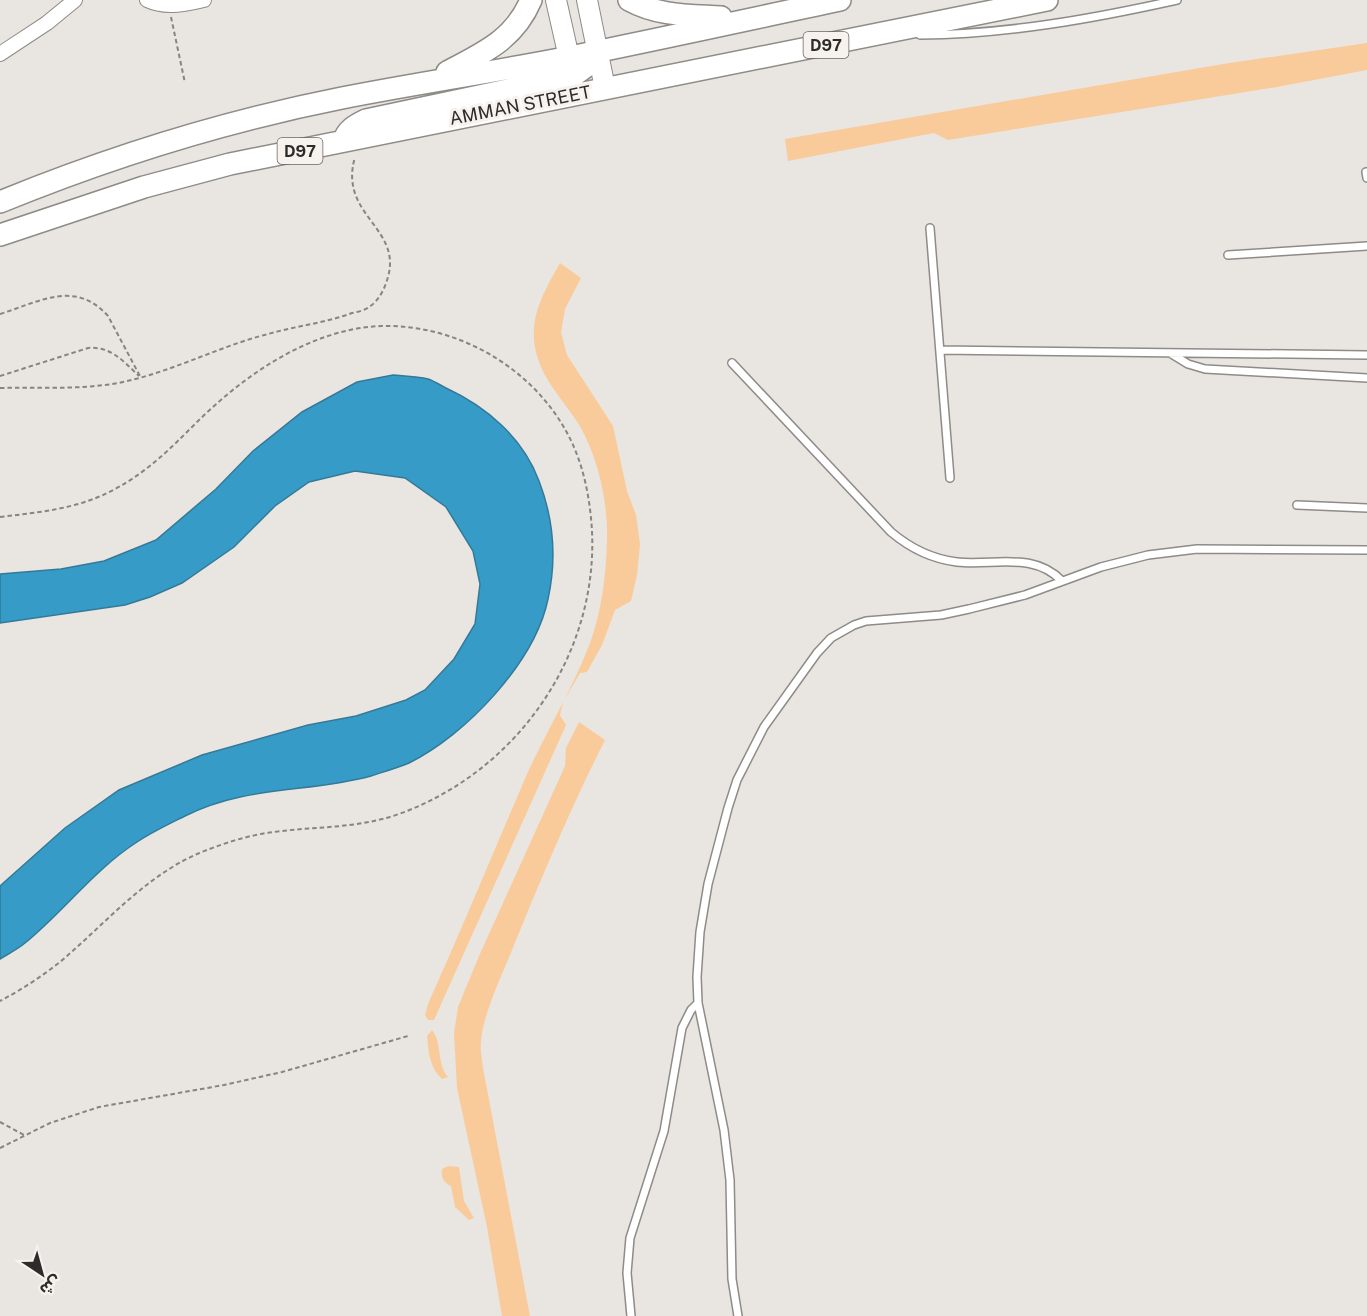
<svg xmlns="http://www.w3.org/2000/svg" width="1367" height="1316" font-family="'Public Sans','Noto Sans Arabic',sans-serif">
	<rect width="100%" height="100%" fill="#e9e5e1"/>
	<path fill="#facb9a" d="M1367,43v27l-90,17 -329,53 -14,-7 -146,28 -3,-22 438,-75z
		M560,263l21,15 -16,31 -4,23 6,23 46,71 14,65 9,24 4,29 -3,31 -6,26 -16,9 -13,35 -15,27 -7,1 -17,29 -3,13 6,10 -132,295h-6l-3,-5 3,-11c34,-76 66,-153 99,-230 20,-44 46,-86 63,-131 12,-33 16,-68 17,-103 1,-36 -8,-78 -25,-110 -10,-18 -25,-34 -36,-53 -24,-44 -9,-74 14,-114z
		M579,722l26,18c-35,69 -64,139 -93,210 -10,25 -29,64 -31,91 -1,8 1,18 2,27l47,248h-28l-15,-89 -30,-139 -3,-55 4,-26 21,-51 86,-190 1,-18z
		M432,1030c11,14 4,33 16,47l-6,2c-13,-12 -13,-27 -15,-43z
		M448,1166l11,1 5,34 10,17 -5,2 -14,-13 -4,-21c-8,-4 -10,-8 -9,-17z"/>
	<path fill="#369cc7" stroke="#347a98" stroke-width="1.5" d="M393,375c11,1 24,1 35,4 6,2 12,6 18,9 41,19 77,50 93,93 15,39 18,77 9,118 -13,63 -82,136 -139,164 -12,5 -26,9 -38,13 -62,17 -125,9 -186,40 -16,8 -33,16 -48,26 -42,27 -73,69 -112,101 -7,6 -17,11 -25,16v-73l65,-58 54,-38 83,-35 106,-30 48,-9 50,-16 19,-10 29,-31 21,-35 5,-40 -7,-33 -27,-44 -41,-29 -50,-7 -46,11 -34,24 -41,41 -52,36 -32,14 -25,8 -125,18v-49l61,-5 43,-8 52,-21 60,-51 37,-38 49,-39 55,-30z"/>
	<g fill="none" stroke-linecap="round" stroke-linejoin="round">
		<g stroke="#8f8b87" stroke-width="10">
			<path id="lane" d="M920,35c88,-1 171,-16 257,-35
				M1366,172l1,6
				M930,228l20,250
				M1228,255l139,-9
				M940,350l427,5
				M1170,353l18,11 17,5 162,9
				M732,363l159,169c19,16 41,27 66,30 37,4 76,-11 105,19
				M1297,505l70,3
				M631,1316l-4,-43 3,-35 34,-107 18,-103 9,-18 7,-7
				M738,1316l-6,-37 -2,-99 -6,-50 -26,-127 -1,-26 3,-45 8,-48 20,-76 9,-28 27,-53 53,-74 14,-15 23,-13 12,-4 75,-6 28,-6 56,-14 76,-28 47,-12 49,-6 170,1"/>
		</g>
		<g stroke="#8f8b87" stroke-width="16">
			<path id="street" d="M147,0c19,9 37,4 57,0
				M0,54l47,-31 28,-23"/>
		</g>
		<g stroke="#8f8b87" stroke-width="22">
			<path id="secondary" d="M556,0l16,71
				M587,0l18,88"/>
		</g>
		<g stroke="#8f8b87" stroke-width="24">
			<path id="primary" d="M629,0c29,16 60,15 92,17
				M447,72c36,-19 67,-32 84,-72
				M344,141c2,-11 12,-16 22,-21l207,-44 18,-13 6,-13
				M0,202c110,-45 226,-81 342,-104 76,-15 152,-26 228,-41 90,-18 180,-38 270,-57
				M0,235l144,-48 86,-23 817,-164"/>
		</g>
		<path stroke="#878481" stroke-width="2" stroke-dasharray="4.5 3" stroke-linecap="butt" d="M171,17l14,66
			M0,314c39,-12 75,-35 108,2l33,62
			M0,376l88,-28c23,-2 35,13 51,28
			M0,388c39,-1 79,2 118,-5 52,-10 99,-36 150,-49 28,-8 57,-11 84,-21 6,-1 13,-3 17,-6 10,-6 16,-19 19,-30 14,-50 -50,-62 -33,-120
			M0,517c40,-5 79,-8 115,-28 32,-17 55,-40 80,-65 49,-49 115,-95 186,-98 75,-2 149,40 185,105 17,30 24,66 26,100 6,125 -76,241 -193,283 -43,15 -82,12 -125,18 -26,3 -53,12 -77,22 -54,24 -93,71 -137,108 -19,15 -39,28 -60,39
			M0,1122l24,13
			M0,1148l50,-25 49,-16 125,-22 58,-13 126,-36"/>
		<use href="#lane" stroke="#fff" stroke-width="7"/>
		<use href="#street" stroke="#fff" stroke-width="14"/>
		<use href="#secondary" stroke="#fff" stroke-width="20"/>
		<use href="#primary" stroke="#fff" stroke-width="21"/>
	</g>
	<g text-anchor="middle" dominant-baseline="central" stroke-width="6" stroke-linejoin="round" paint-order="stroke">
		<g fill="#f7f2ee" stroke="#6a6765" stroke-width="1.5">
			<rect x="803.5" y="32" width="45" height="26" rx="4.5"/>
			<rect x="277.5" y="138" width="45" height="26" rx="4.5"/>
		</g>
		<g font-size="16" font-weight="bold" fill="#2e2c2a">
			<text x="826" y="45">D97</text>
			<text x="300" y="151">D97</text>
		</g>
		<g font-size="18" fill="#2e2c2a" stroke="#f7f2ee">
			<text transform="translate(520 105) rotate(-11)">AMMAN STREET</text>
		</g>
	</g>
	<g transform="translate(42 1274) rotate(144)" stroke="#f7f2ee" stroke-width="4.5" paint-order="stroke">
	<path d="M0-4.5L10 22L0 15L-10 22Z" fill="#2e2c2a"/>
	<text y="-9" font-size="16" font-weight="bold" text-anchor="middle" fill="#2e2c2a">ش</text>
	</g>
</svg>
